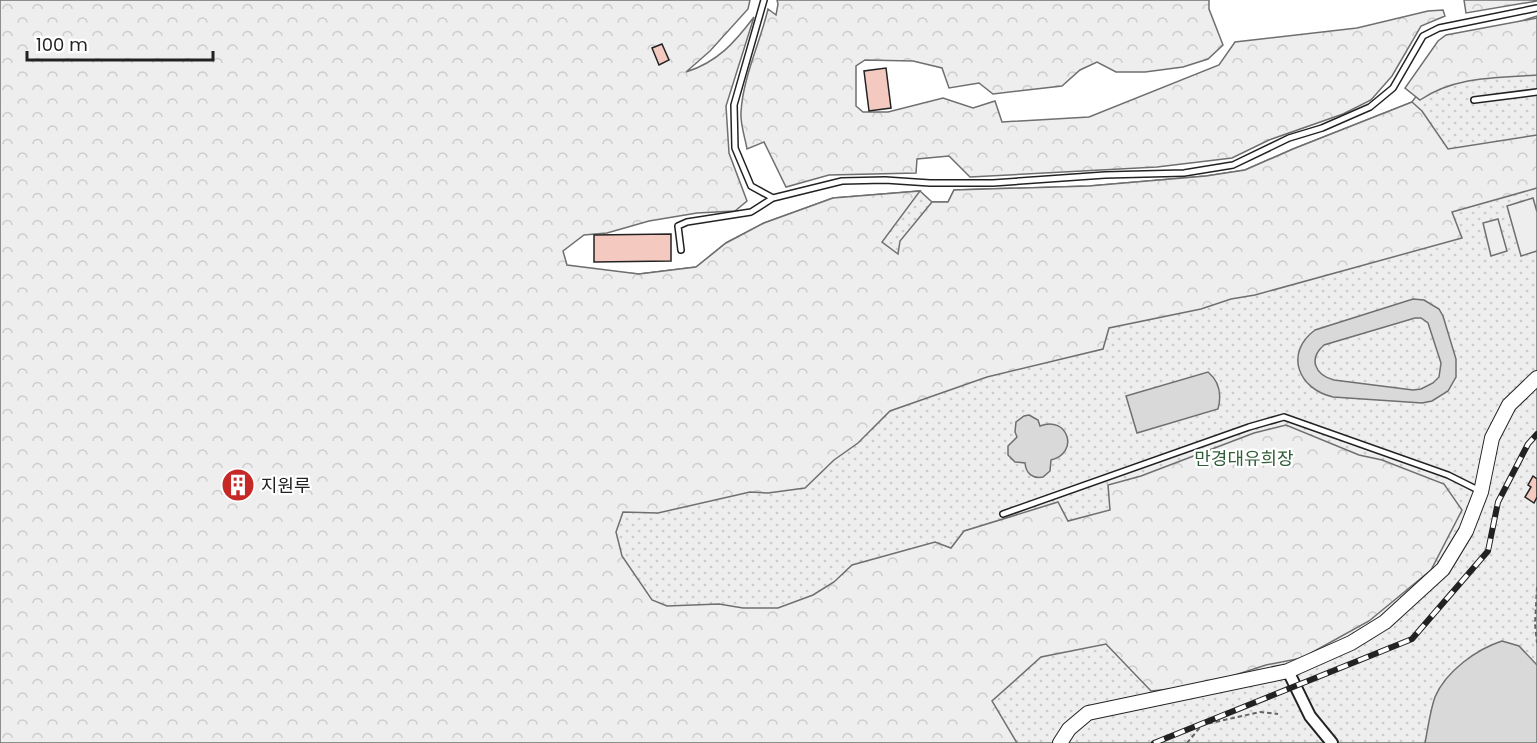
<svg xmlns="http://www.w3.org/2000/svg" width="1537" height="743" font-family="Poppins,'Noto Sans KR',sans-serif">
	<defs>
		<pattern id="green-dots" width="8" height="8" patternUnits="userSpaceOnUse" patternTransform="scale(1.5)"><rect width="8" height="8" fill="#eee"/><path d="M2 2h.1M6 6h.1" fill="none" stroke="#ccc" stroke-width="1.8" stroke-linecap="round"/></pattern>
		<pattern id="forest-crowns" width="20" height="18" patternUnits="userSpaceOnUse" patternTransform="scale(1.5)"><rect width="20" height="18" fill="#eee"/><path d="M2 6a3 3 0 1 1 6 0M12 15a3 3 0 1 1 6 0" fill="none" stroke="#ccc"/></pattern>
	</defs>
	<rect width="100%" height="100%" fill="#fff"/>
	<path fill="url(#green-dots)" stroke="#6f6f6f" stroke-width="1.5" d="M1537,16v727h-1537v-519l639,50 57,-7 30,-24 38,-20 69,-25 87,-7 12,11h16l6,-12 135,-4 117,-10 39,-6 48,-21 119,-47 46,-61z"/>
	<path fill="url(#forest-crowns)" stroke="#6f6f6f" stroke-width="1.5" d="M0,0h750l-2,9 -38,42 -24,21c32,-10 49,-30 68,-55l-28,89 3,47 18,48 -12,10 -38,2 -48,8 -42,12 -23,2 -21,16 4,14 72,9 57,-7 30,-24 38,-20 69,-25 87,-7 -38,51 16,12 2,-13 32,-39h16l6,-12 135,-4 117,-10 39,-6 48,-21 119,-47 10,9 26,38 89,-14v53l-85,24 10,26 -207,57 -24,4 -30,10 -92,19 -6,21 -116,28 -97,34 -32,32 -24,17 -29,28 -37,5 -18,-1 -92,21 -35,-1 -7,20 6,24 30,44 15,6 52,-2 24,4h35l35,-13 21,-13 18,-17 83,-23 16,6 13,-17 94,-29 10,19 42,-11 -2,-25 33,-9 113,-43 32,-8 73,30 23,5 62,24 18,26 -31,60 -62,51 -67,37 -36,7 -65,21 -50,5 -45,-47 -65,13 -49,44 25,42h-1017z
		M777,0h432v9l14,36 -15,14 -25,8 -38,5h-29l-19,-10 -17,8 -18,16 -69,8 -14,-11 -30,5 -7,-20 -29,-7 -48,-1 -9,6v40l7,6h25l55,-14 30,10 22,-7 7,21 87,-5 130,-52 16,-23 122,-14 71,-17 15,-1 2,6 -24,10 -29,50 -21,24 -28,14 -74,26 -37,18 -75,9 -187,10 -21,-21 -32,3 -1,14 -87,2 -43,12 -22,-45 -17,7c-2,-12 -7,-25 -6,-37 2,-35 19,-69 27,-103l8,6 2,-11z
		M1464,0h73v1l-71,12z
		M1537,18v57c-41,3 -82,1 -117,25l-15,-12 33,-47 8,-6z"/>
	<path fill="#eee" stroke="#6f6f6f" stroke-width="1.5" d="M1533,198l4,14v39l-16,5 -14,-50z
		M1498,219l9,32 -16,5 -8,-33z"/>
	<path fill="#d9d9d9" stroke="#6f6f6f" stroke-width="1.5" fill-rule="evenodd" d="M1413,299l11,1 15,9 4,7 13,43v18l-8,14 -16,10 -10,2 -89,-6c-35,-8 -49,-44 -18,-67zM1415,318h6l7,5 13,40 -2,14 -6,6 -12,6 -8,1 -79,-10c-19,-5 -26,-21 -10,-35z
		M1208,372c12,10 14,22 10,37l-81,24 -11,-37z
		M1029,415l9,5 2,6c28,-11 40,27 11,34l-1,11 -7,6c-10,2 -17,-3 -18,-14l-10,-1 -7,-7v-9l9,-9 -2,-5 1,-10 8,-6z
		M1502,641l17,5 18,19v78h-112c3,-15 5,-32 10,-46 11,-26 42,-48 67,-56z"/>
	<path fill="#f3c9c0" stroke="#222" stroke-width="1.5" d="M662,44l7,16 -10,5 -7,-17z
		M886,68l5,40 -22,3 -5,-40z
		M671,234v27l-77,1v-27z
		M246,476l2,17 -17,2 -2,-17z
		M1533,476l4,3v18l-3,6 -9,-6 6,-10 -3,-2z"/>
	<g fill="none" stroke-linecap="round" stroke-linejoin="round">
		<g stroke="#222" stroke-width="8">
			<path id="service" d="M764,0l-30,105 1,43 16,38 22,12
				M1474,100l63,-8
				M681,250l-3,-24 9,-4 64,-10 22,-14 69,-17 43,-1 45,3h63l112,-8 79,-2 49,-8 56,-27 33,-10 48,-21 23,-19 30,-52 16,-8 98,-20
				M1003,514l246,-87 35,-10 164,58 32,16"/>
		</g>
		<g stroke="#222" stroke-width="14">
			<path id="minor" d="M1288,671l22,45 22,27"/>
		</g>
		<g stroke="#222" stroke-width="16">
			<path id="tertiary" d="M1060,743l9,-14 19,-16 200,-42 63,-28 34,-21 58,-53 23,-38 15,-39 11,-54 17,-33 28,-27"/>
		</g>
		<path stroke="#646464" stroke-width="2" stroke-dasharray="4.5 3" stroke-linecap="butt" d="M1537,587l-2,37 2,19
			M1187,743l15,-18 58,-13 18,2"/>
		<use href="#service" stroke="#fff" stroke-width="5"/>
		<use href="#minor" stroke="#fff" stroke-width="10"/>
		<use href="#tertiary" stroke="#fff" stroke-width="14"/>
		<g stroke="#222" stroke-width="6">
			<path id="rail" d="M1154,743l258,-104 76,-88 10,-49 30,-58 9,-10"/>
		</g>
		<use href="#rail" stroke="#fff" stroke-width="4" stroke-dasharray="11" stroke-linecap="butt"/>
	</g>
	<defs>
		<g id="building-disc" transform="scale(1.725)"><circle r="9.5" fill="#c62828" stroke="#fff"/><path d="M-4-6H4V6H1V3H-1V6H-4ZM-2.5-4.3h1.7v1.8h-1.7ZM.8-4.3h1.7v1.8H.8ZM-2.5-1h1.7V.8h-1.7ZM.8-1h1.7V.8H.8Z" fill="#fff"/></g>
	</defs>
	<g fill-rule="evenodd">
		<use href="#building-disc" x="238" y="485"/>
	</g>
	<g text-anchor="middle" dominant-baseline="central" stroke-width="4.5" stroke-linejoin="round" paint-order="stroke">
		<g font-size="18" fill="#2f5e38" stroke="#fff">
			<text x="1244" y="458">만경대유희장</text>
		</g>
		<g font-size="18" fill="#222" stroke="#fff" text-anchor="start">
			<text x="261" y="485">지원루</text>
		</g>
	</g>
	<path d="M27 51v9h186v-9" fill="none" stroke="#222222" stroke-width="3"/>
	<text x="36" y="51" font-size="18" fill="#222222" stroke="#ffffff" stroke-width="4.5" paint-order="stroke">100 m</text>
</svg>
